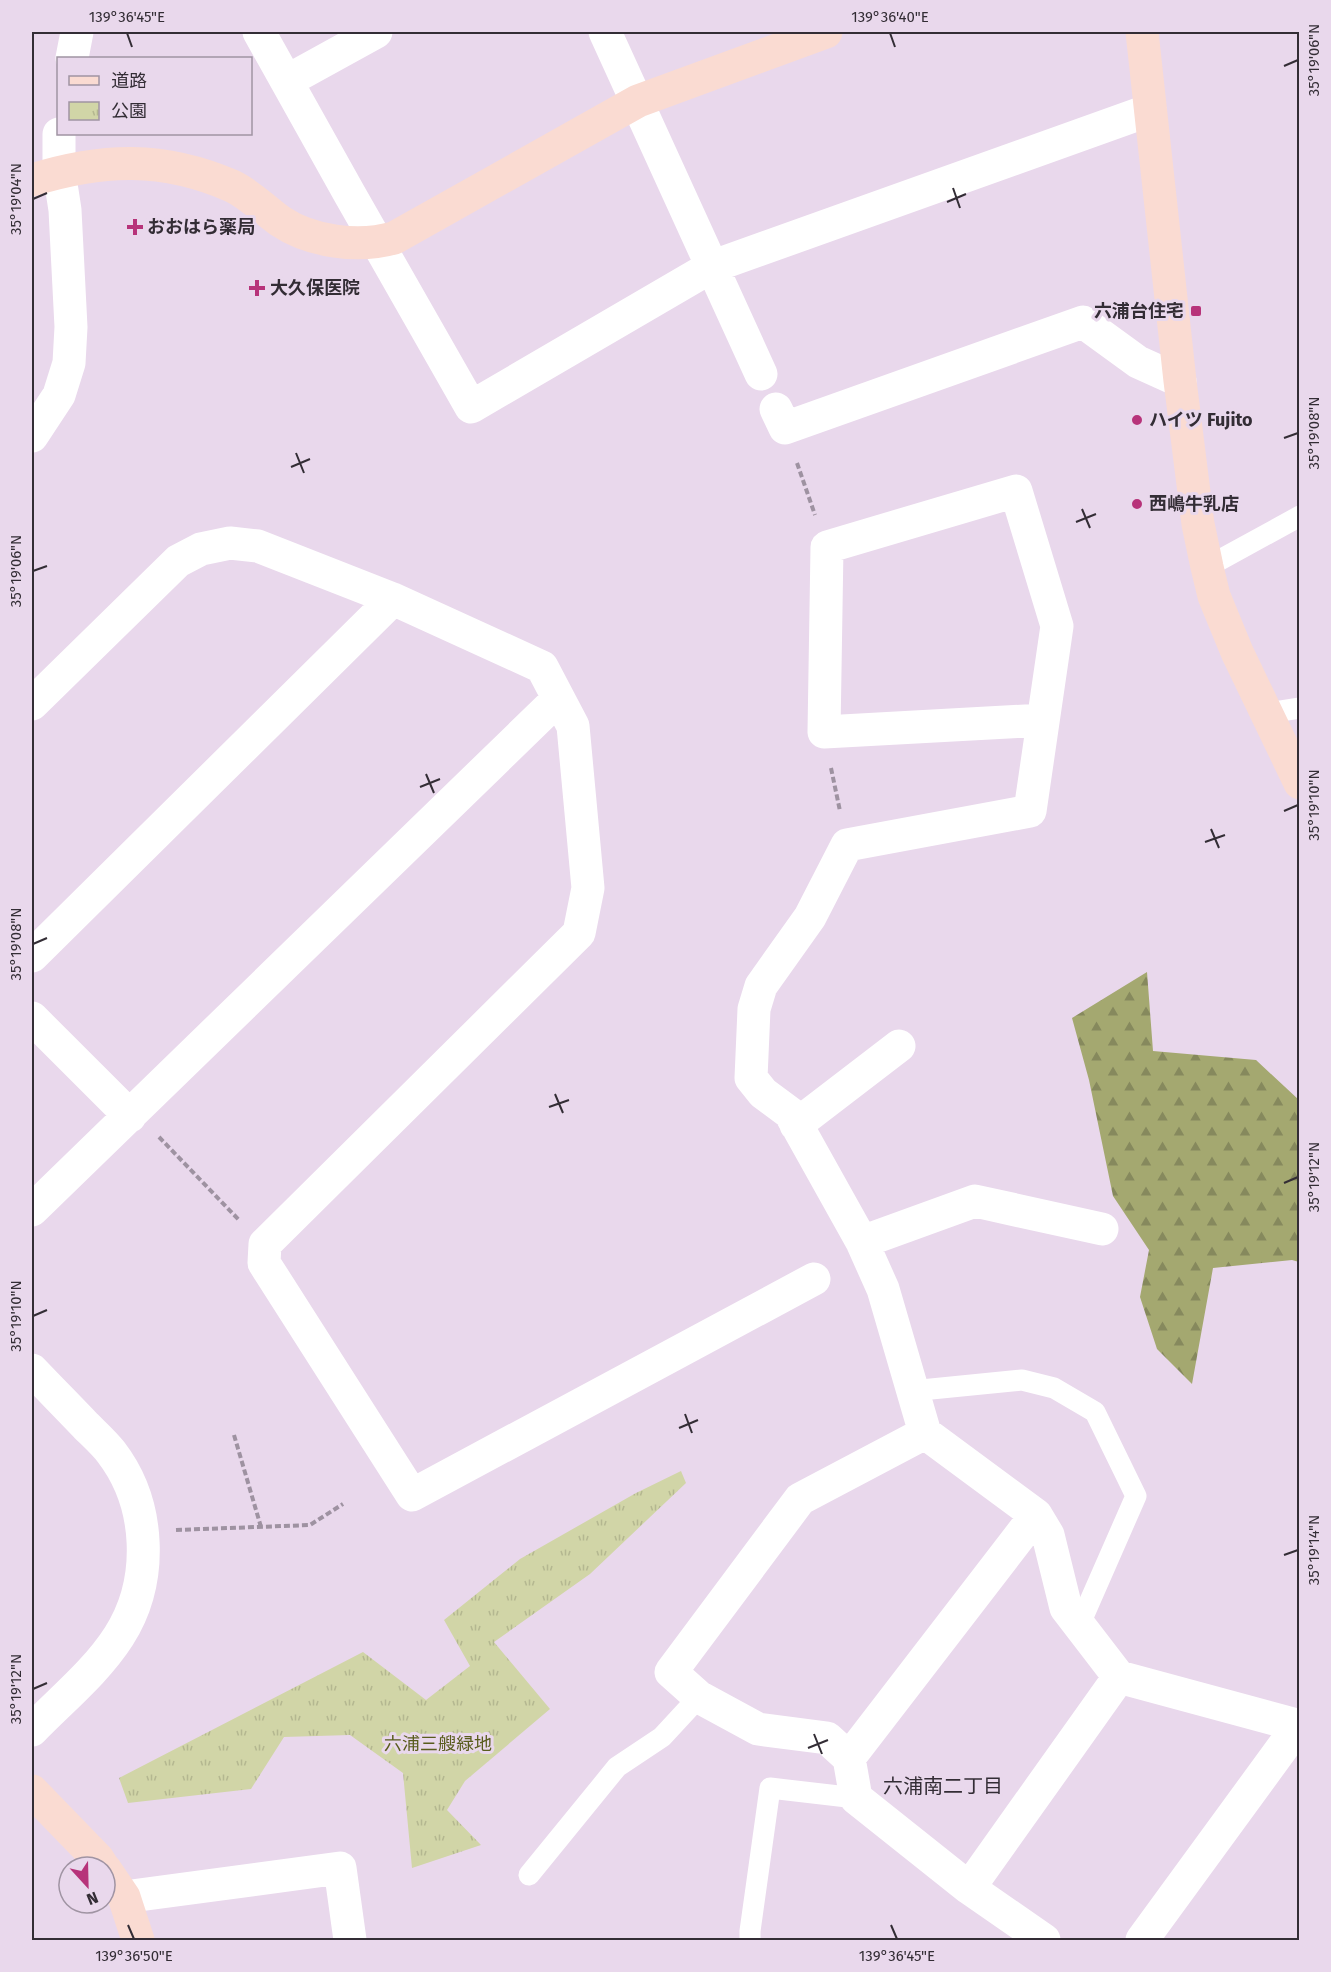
<svg xmlns="http://www.w3.org/2000/svg" width="1331" height="1972" font-family="'Fira Sans','Noto Sans JP',sans-serif">
	<defs>
		<pattern id="forest-firs" width="22" height="20" patternUnits="userSpaceOnUse" patternTransform="scale(1.5)"><rect width="22" height="20" fill="#a4a870"/><path d="M5 1l3.5 6h-7zM16 11l3.5 6h-7z" fill="#86895d"/></pattern>
		<pattern id="park-tufts" width="24" height="20" patternUnits="userSpaceOnUse" patternTransform="scale(1.5)"><rect width="24" height="20" fill="#d1d5a7"/><path d="M3 7l-1-3M5 7V3M7 7l1-3M15 17l-1-3M17 17v-4M19 17l1-3" fill="none" stroke="#b4b790"/></pattern>
	</defs>
	<rect width="100%" height="100%" fill="#e9d8ec"/>
	<path fill="url(#forest-firs)" d="M1147,972l6,79 103,9 43,40v162l-7,-2 -79,8 -21,116 -35,-35 -17,-52 9,-47 -36,-54 -24,-116 -17,-62z"/>
	<path fill="url(#park-tufts)" d="M681,1471l5,12 -96,91 -96,68 56,67 -85,72 -18,29 34,35 -69,23 -9,-95 -53,-38 -66,2 -33,52 -123,14 -9,-25 244,-126 63,48 44,-34 -26,-46 76,-61 116,-66z"/>
	<g fill="none" stroke-linecap="round" stroke-linejoin="round">
		<path stroke="#9e92a1" stroke-width="4" stroke-dasharray="6 3" stroke-linecap="butt" d="M797,463l18,52
			M831,768l9,43
			M159,1137l80,83
			M234,1435l27,92
			M176,1530l134,-5 33,-21"/>
		<path stroke="#fff" stroke-width="21" d="M1207,567l93,-51
			M1267,713l33,-5
			M911,1391l111,-11 32,8 41,24 41,84 -57,130
			M529,1875l88,-108 45,-30 37,-40
			M750,1940v-9l20,-143 86,10"/>
		<path stroke="#fff" stroke-width="33" d="M259,32l90,161 122,214 240,-140 439,-157
			M605,32l156,342
			M72,58l5,-26
			M287,81l89,-49
			M776,409l9,19 298,-106 55,40 42,19
			M32,436l27,-41 10,-32 2,-36 -6,-117 -6,-39v-37
			M32,704l146,-143 23,-12 29,-6 28,3 135,53 149,68 31,59 15,162 -9,45 -314,311 -1,19 148,232 402,-216
			M1043,720l-219,12 3,-185 189,-56 41,135 -27,185 -183,34 -37,72 -49,69 -7,23 -3,69 12,15 27,20 72,129 21,47 42,144 111,82 12,20 18,73 53,69 181,49
			M32,956l361,-357
			M32,1018l98,98
			M796,1125l103,-79
			M32,1210l526,-511
			M862,1242l113,-41 127,28
			M32,1370c18,19 36,37 54,56 8,8 18,17 25,26 40,52 43,129 8,184 -23,36 -58,64 -87,94
			M925,1433l-125,66 -129,173 28,25 59,32 69,9 22,20 7,40 113,90 75,52
			M849,1758l187,-243
			M969,1888l150,-211
			M124,1897l216,-29 10,72
			M1142,1940l157,-215"/>
		<path stroke="#fadbd2" stroke-width="33" d="M1142,32l38,349 18,143 9,43 7,29 23,56 63,131
			M32,180c71,-22 131,-24 200,6 19,9 31,23 48,35 31,21 78,27 114,17l244,-137 188,-69
			M32,1791l66,68 5,8
			M105,1869l19,28 14,43"/>
	</g>
	<path fill="none" stroke="#332d35" stroke-width="2" d="M127,33l5,14M890,33l5,14M1284,66l14,-6M953,188l7,20M33,199l14,-6M947,202l19,-8M1284,438l14,-5M296,453l8,20M291,467l19,-8M1082,509l8,19M1076,522l20,-8M33,571l14,-5M426,774l8,19M420,787l20,-8M1284,811l14,-6M1211,829l8,19M1205,842l20,-7M33,944l14,-6M555,1094l8,19M549,1107l20,-7M1284,1183l14,-6M33,1316l14,-6M685,1414l7,19M679,1428l19,-8M1284,1555l14,-5M33,1689l14,-6M814,1734l8,20M808,1748l20,-8M128,1925l6,14M891,1925l6,14"/>
	<g fill="#b7337a" stroke="#e9d8ec" stroke-width="2">
		<path d="M132 218h6v6h6v6h-6v6h-6v-6h-6v-6h6z"/>
		<path d="M254 279h6v6h6v6h-6v6h-6v-6h-6v-6h6z"/>
		<rect x="1190" y="305" width="12" height="12" rx="3"/>
		<circle cx="1137" cy="420" r="6"/>
		<circle cx="1137" cy="504" r="6"/>
	</g>
	<g text-anchor="middle" dominant-baseline="central" stroke-width="6" stroke-linejoin="round" paint-order="stroke">
		<g font-size="18" font-weight="bold" fill="#332d35" stroke="#e9d8ec" text-anchor="start">
			<text x="147" y="227">おおはら薬局</text>
			<text x="270" y="288">大久保医院</text>
			<text x="1184" y="311" text-anchor="end">六浦台住宅</text>
			<text x="1149" y="420">ハイツ Fujito</text>
			<text x="1149" y="504">西嶋牛乳店</text>
		</g>
		<g font-size="18" fill="#595c1d" stroke="#e9d8ec">
			<text x="438" y="1744">六浦三艘緑地</text>
		</g>
		<g font-size="20" fill="#332d35" stroke="#e9d8ec">
			<text x="943" y="1786">六浦南二丁目</text>
		</g>
	</g>
	<rect width="1331" height="1972" fill="none" stroke="#e9d8ec" stroke-width="66"/>
	<rect x="57" y="57" width="195" height="78" fill="#e9d8ec" stroke="#a094a3" stroke-width="1.5"/>
	<rect x="69" y="76" width="30" height="9" fill="#fadbd2" stroke="#a094a3" stroke-width="1.5"/>
	<text x="111" y="87" font-size="18" fill="#332d35">道路</text>
	<rect x="69" y="102" width="30" height="18" fill="url(#park-tufts)" stroke="#a094a3" stroke-width="1.5"/>
	<text x="111" y="117" font-size="18" fill="#332d35">公園</text>
	<g transform="translate(87 1885) rotate(158)"><circle r="28" fill="#e9d8ec" stroke="#a094a3" stroke-width="1.5"/>
	<path d="M0-4.5L10 22L0 15L-10 22Z" fill="#b7337a"/>
	<text y="-9" font-size="16" font-weight="bold" text-anchor="middle" fill="#332d35">N</text>
	</g>
	<rect x="33" y="33" width="1265" height="1906" fill="none" stroke="#332d35" stroke-width="2"/>
	<g font-size="15" text-anchor="middle" fill="#332d35">
		<text x="127" y="22">139°36'45"E</text>
		<text x="890" y="22">139°36'40"E</text>
		<text transform="translate(1314 60) rotate(-90)" y="5">35°19'06"N</text>
		<text transform="translate(16 199) rotate(-90)" y="5">35°19'04"N</text>
		<text transform="translate(1314 433) rotate(-90)" y="5">35°19'08"N</text>
		<text transform="translate(16 571) rotate(-90)" y="5">35°19'06"N</text>
		<text transform="translate(1314 805) rotate(-90)" y="5">35°19'10"N</text>
		<text transform="translate(16 944) rotate(-90)" y="5">35°19'08"N</text>
		<text transform="translate(1314 1177) rotate(-90)" y="5">35°19'12"N</text>
		<text transform="translate(16 1316) rotate(-90)" y="5">35°19'10"N</text>
		<text transform="translate(1314 1550) rotate(-90)" y="5">35°19'14"N</text>
		<text transform="translate(16 1689) rotate(-90)" y="5">35°19'12"N</text>
		<text x="134" y="1961">139°36'50"E</text>
		<text x="897" y="1961">139°36'45"E</text>
	</g>
</svg>
